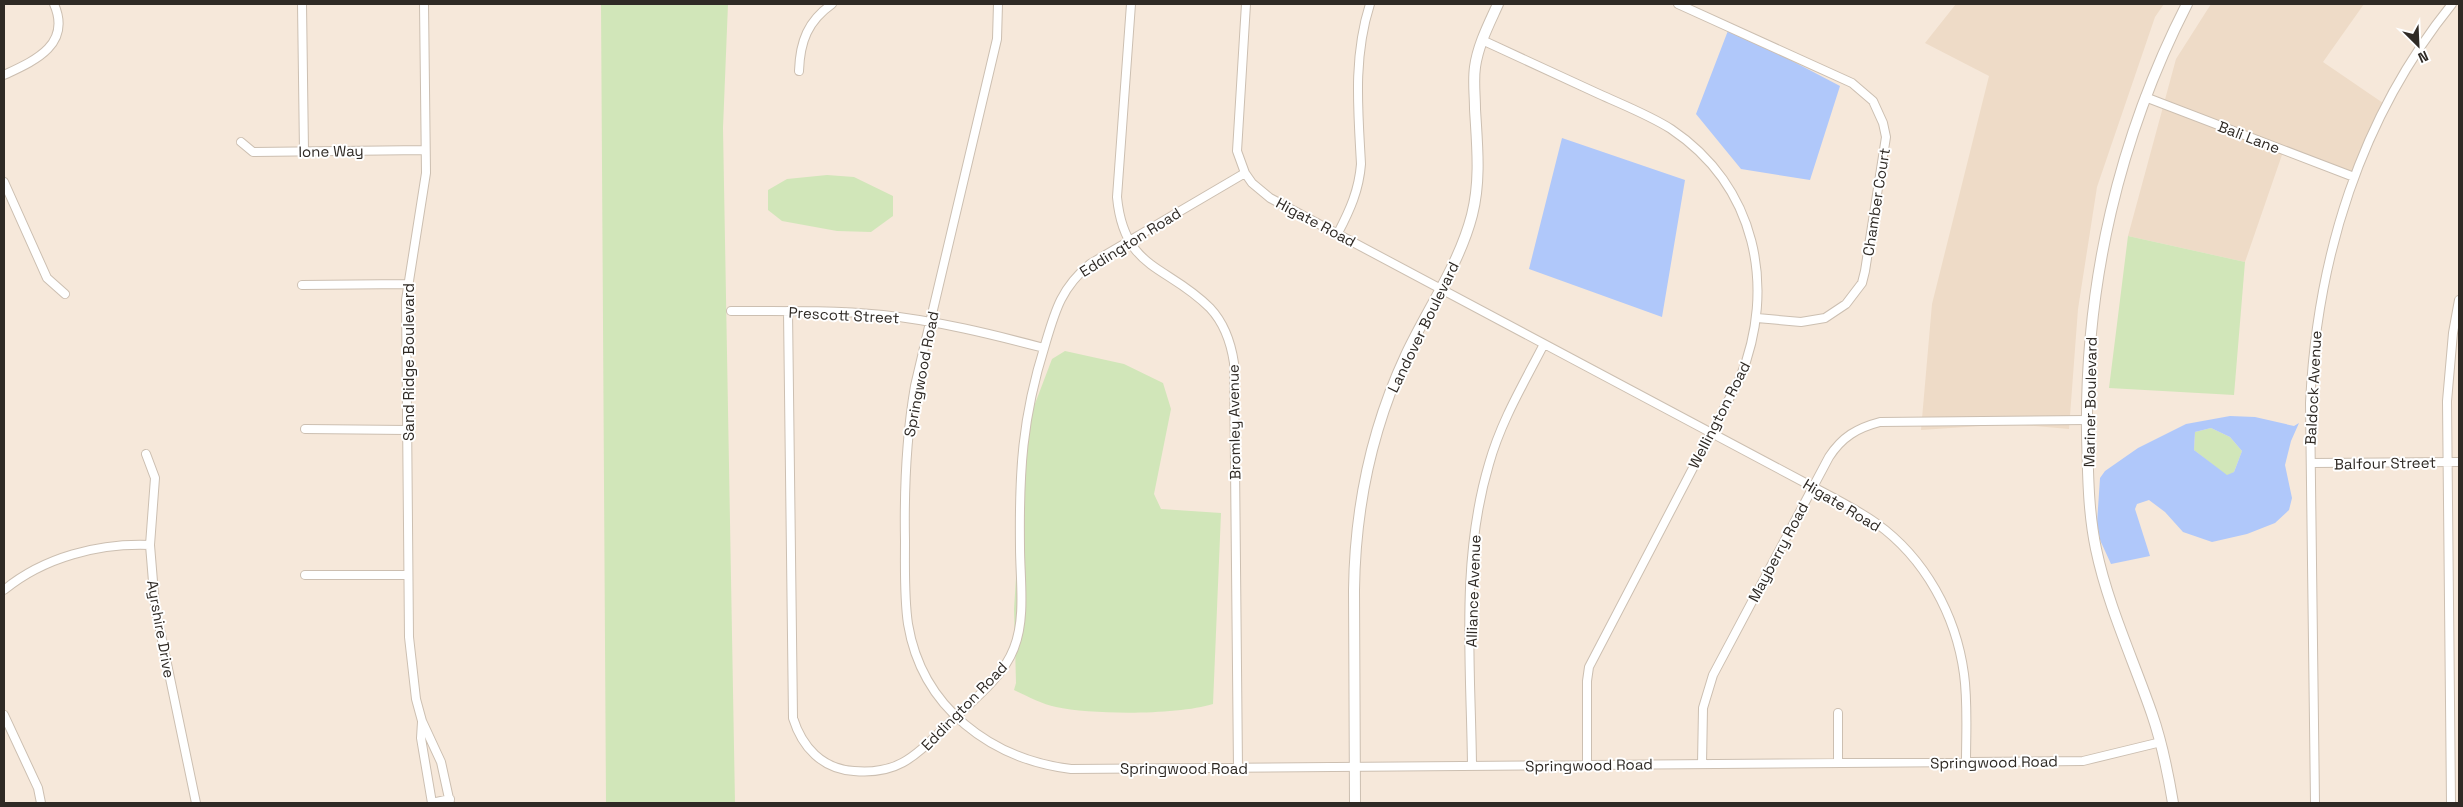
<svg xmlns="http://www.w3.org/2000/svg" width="2463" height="807" font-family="'Space Grotesk',sans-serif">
	<rect width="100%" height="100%" fill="#f6e8da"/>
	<path fill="#eedbc7" d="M1956,4h208l-9,13 -58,170 -19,122 -9,120 -59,-5 -89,6 11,-126 57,-228 -64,-33z
		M2211,4h153l-41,58 60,41 -34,75 -65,-29 -39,113 -117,-26 48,-177z"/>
	<path fill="#d1e6b9" d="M601,4h127l-5,124 12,675h-129z
		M827,175l27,2 39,19v20l-22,16 -34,-1 -55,-10 -14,-11v-20l19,-11z
		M2128,236l117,26 -11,133 -125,-7z
		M1065,351l59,13 39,19 8,26 -17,85 7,15 60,4 -8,191c-35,11 -120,11 -157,3 -14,-3 -29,-11 -42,-17l2,-7 -2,-74 8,-126 11,-74 19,-50z
		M2211,428l19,9 12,14 -8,21 -7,4 -33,-26 1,-18z"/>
	<path fill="#b0c8fa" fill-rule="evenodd" d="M1729,28l111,58 -30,94 -69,-11 -45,-55z
		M1562,138l123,42 -23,137 -133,-48z
		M2230,416l25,1 39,9 5,-3 -8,18 -6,24 7,33 -3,12 -14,13 -28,11 -35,8 -29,-10 -18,-20 -16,-12 -12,4 -2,5 15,47 -39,8 -11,-24 -3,-17 3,-45 5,-7 33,-23 48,-24zM2211,428l19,9 12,14 -8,21 -7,3 -33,-25 1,-18z"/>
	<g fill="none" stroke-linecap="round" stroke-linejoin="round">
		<g stroke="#ccbfb1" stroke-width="10">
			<path id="street" d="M302,4l2,148
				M424,4l2,169 -20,127 3,337 7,62 6,22 19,41 9,41
				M998,4l-1,35 -82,347c-9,52 -11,102 -10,155 0,27 -1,56 3,83 14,84 83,135 163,145l1012,-8 78,-19
				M1131,4l-14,193c7,74 51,68 93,111 15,16 21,35 24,55l4,405
				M1246,4l-9,147 8,22 7,10 18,15 543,289c21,11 43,22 63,36 49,35 80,92 88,151 4,29 2,59 2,88
				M1678,4l174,79 21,18 10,22 3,14 -21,134 -3,12 -16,21 -21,14 -24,4 -44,-4
				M1482,40c39,18 78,36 117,54 24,11 50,21 72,35 85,57 106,158 69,249l-151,289 -2,14v84
				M799,71c1,-30 9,-50 33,-67
				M4,75c30,-14 68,-30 50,-71
				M2145,97l209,80
				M241,142l12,10 172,-2
				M4,182l43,96 18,16
				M1338,233c12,-23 21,-43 23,-69 -3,-55 -8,-107 9,-160
				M302,285l106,-1
				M731,311c51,0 101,-1 152,4 55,6 108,19 161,33
				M788,311l5,407c9,29 29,51 61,53 44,4 61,-15 91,-44 23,-23 57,-47 69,-79 12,-30 6,-69 6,-101 -1,-75 2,-129 25,-202 10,-34 16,-57 45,-81l155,-91
				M305,429l102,1
				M146,454l9,24 -5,67 5,61 41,197
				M2311,463l148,-1
				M305,575h103
				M4,590c40,-33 95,-47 146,-45
				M1838,713v50
				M4,715l34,73 3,15
				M422,722l-1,16 11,65 18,-4
				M1702,764l1,-56 10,-33 116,-218c13,-20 28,-29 51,-35l207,-2
				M1472,766c-1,-100 -12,-205 17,-302 12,-43 35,-81 55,-120
				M2315,803l-5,-400c7,-145 50,-285 142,-399
				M2451,803l-4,-402 6,-68 6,-33"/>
		</g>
		<g stroke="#ccbfb1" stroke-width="12">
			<path id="secondary" d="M1355,803l-1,-213c1,-82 17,-160 52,-235 22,-47 53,-90 66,-140 9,-35 5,-71 3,-106 0,-14 -2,-28 0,-42 3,-22 14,-43 23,-63
				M2173,803c-5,-30 -11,-60 -21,-89 -19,-55 -44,-108 -56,-165 -8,-38 -8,-77 -9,-116 -2,-150 32,-296 100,-429"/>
		</g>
		<use href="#street" stroke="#fff" stroke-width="8"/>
		<use href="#secondary" stroke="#fff" stroke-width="10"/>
	</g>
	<g text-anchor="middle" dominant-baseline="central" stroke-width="4" stroke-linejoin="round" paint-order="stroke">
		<g font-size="15" fill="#2f2a25" stroke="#fff">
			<text transform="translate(2249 137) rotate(21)">Bali Lane</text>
			<text transform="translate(331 151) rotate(-1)">Ione Way</text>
			<text transform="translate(1876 202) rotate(-81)">Chamber Court</text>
			<text transform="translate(1316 222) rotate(28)">Higate Road</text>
			<text transform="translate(1130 242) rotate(-32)">Eddington Road</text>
			<text transform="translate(844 315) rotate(3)">Prescott Street</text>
			<text transform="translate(1423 327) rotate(-64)">Landover Boulevard</text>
			<text transform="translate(408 362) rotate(-90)">Sand Ridge Boulevard</text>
			<text transform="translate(921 374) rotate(-79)">Springwood Road</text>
			<text transform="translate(2313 388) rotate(-87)">Baldock Avenue</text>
			<text transform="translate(2090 402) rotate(-89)">Mariner Boulevard</text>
			<text transform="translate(1719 415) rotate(-63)">Wellington Road</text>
			<text transform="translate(1234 422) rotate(-91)">Bromley Avenue</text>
			<text transform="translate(2385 463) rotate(-1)">Balfour Street</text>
			<text transform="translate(1842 505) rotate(31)">Higate Road</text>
			<text transform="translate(1778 552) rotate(-62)">Mayberry Road</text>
			<text transform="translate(1473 591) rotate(-88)">Alliance Avenue</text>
			<text transform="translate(161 629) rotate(80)">Ayrshire Drive</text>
			<text transform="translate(964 706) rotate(-46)">Eddington Road</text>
			<text transform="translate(1994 762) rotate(-1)">Springwood Road</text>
			<text transform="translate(1589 765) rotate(-1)">Springwood Road</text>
			<text x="1184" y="768">Springwood Road</text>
		</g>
	</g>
	<rect width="2463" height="807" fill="none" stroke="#2f2a25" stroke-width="10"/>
	<g transform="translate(2418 45) rotate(156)" stroke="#ffffff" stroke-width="4" paint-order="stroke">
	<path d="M0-4L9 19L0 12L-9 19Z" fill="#2f2a25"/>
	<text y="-8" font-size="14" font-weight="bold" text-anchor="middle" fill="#2f2a25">N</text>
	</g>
</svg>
